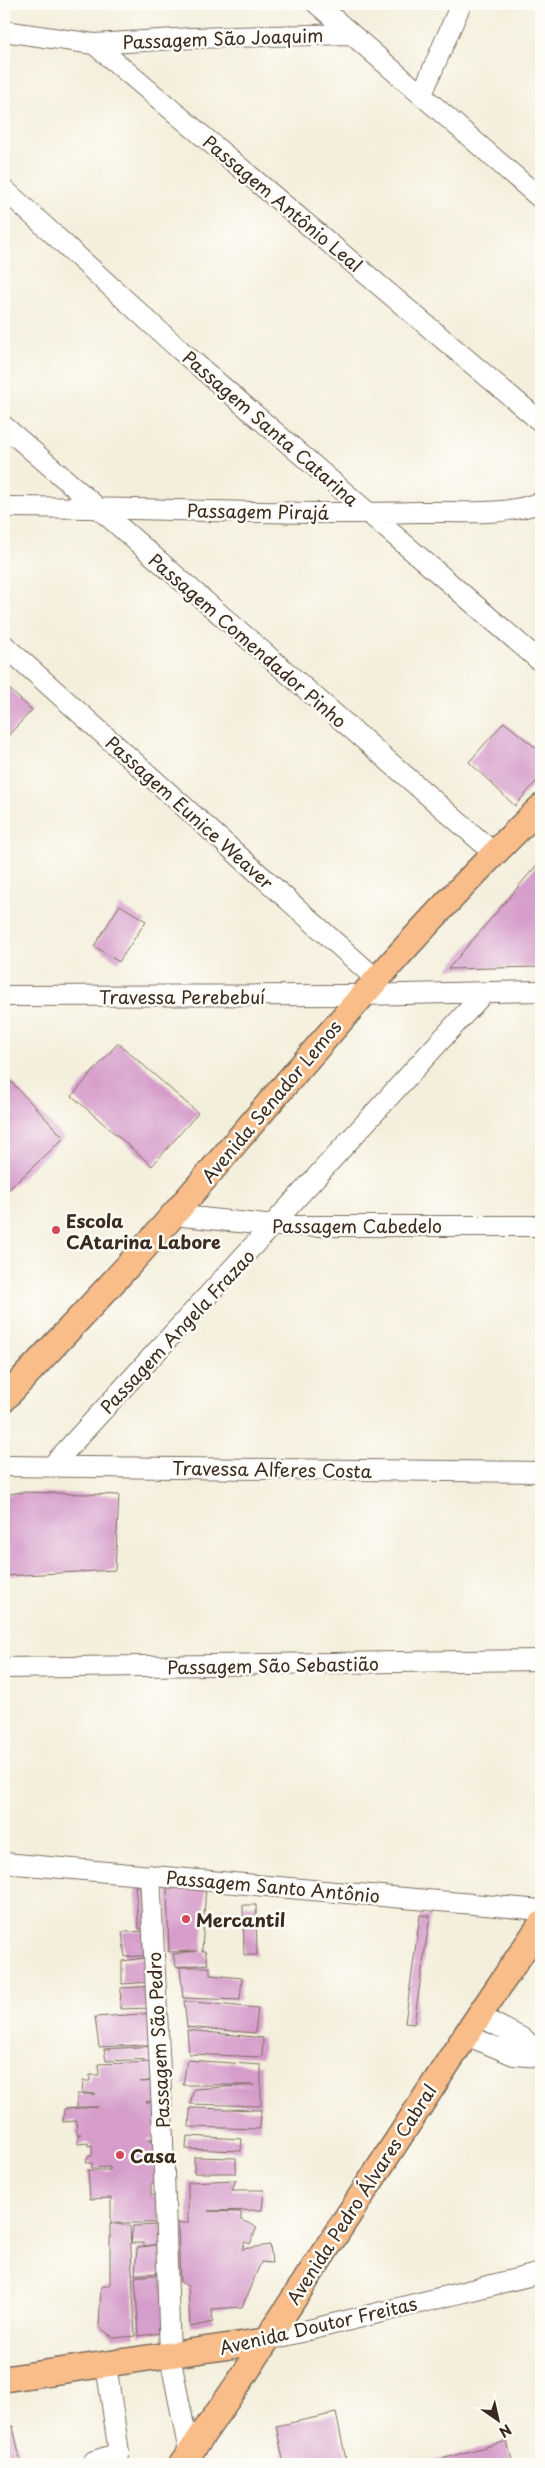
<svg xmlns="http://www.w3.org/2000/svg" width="545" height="2468" font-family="'Playpen Sans',sans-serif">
	<rect width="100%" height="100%" fill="#fdfcf7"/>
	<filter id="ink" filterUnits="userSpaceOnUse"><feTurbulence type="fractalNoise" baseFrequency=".02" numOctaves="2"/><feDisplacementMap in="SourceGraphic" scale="10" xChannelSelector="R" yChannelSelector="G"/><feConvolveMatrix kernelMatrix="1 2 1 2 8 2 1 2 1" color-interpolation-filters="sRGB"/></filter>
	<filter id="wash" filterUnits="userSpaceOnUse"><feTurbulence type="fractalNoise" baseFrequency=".0096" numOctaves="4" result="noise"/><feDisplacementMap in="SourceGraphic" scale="20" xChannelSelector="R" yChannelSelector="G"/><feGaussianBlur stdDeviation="1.12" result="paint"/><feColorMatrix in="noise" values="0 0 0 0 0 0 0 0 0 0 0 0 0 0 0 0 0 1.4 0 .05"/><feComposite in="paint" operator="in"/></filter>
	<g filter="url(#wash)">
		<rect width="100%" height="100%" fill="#f4efdc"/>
		<g id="blocks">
			<path fill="#d69dca" d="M7,687l25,23 -28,30v-50z
				M504,722l37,30v24l-26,30 -46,-44z
				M541,860v107l-93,2z
				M120,905l26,16 -27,41 -25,-16z
				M118,1043l80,70 -46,53 -80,-70z
				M4,1074l60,64 -59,55 -1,-1z
				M22,1492l97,3 -4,75 -111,6v-81z
				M206,1884l-4,67h3l3,13 -32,3 -3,-13 24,-3 -28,1 -2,-65z
				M135,1886h13l4,44 -13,-1z
				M243,1905h13l1,50h-13z
				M420,1915l10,1 -16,108 -9,-1z
				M151,1931v24l-26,2 -3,-25z
				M151,1957l1,25 -30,2v-23z
				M180,1967h30v8l32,3 -2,22 -57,-2z
				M154,1986l-1,22 -33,1 1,-21z
				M184,2001l74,7 -3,25 -68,-6z
				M157,2013l2,31 -60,3 -4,-30z
				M187,2030l76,8 -1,19 -73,-3z
				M156,2046l1,13 -51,2 -2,-12z
				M187,2060l74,5v41l-71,-2 4,-15 60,-4h-71z
				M157,2062l1,18 -18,2 17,-1 2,20 -13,1h14v36l-12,1 1,2h12l-2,43h-8v11h9v28h-49v-25l-21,1 -2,-29h22v-3l-18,1v-5h-6l2,-7h4v-11l-4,1v-3l-10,1v-9l3,-1h-4l-1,-13 -13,1 1,-13 34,-2h-21v-13h19l-14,-1 1,-12h7v-6h9l-1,-11z
				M190,2108l71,2 -1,19 -71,-2z
				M187,2136l55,3 -1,12 -55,-2z
				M194,2157l42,1v15h-42z
				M236,2180l-4,10h32l-2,20 -54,1 33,1v8l16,7 -7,17 -5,-2 -3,7 28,-4 2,18 -11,-1 -19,45 -30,2 1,13 -23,5 -2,-41 -8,-4 -2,-59h10v-41z
				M110,2223l20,3 5,110 -21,2 -15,-11 2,-40 9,-2z
				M164,2225l3,47 -32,3 2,-27 23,-4 -16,2v-3h-13l2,-17z
				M164,2274l5,58 -30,4 -4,-59z
				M336,2413l11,51h-63l-8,-38z
				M13,2426l8,38h-17v-36z
				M507,2441l6,23h-90z"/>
		</g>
	</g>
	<g filter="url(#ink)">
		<use href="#blocks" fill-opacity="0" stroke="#7c6f60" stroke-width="1"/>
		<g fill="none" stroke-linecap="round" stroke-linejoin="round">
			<g stroke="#7c6f60" stroke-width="22">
				<path id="minor" d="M317,4l224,195
					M4,31l90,13 447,378
					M94,44l98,-6 159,-4
					M422,94l39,-90
					M4,189l176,161 361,312
					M4,426l490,427
					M4,507c137,0 276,9 413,5 41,-1 86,5 124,-10
					M4,645l372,334
					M4,996l357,-1 180,-4
					M174,1215l100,11h267
					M4,1466l537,6
					M51,1467l433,-474
					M4,1668l537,-8
					M4,1863l537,47
					M150,1875l12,236 8,245 19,96
					M479,2016l45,23 17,16
					M466,2035l48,20 27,2
					M264,2341l277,-68
					M94,2464v-3l25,-8 -13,-89"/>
			</g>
			<g stroke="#7c6f60" stroke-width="28">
				<path id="major" d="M4,1399c57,-62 116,-122 171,-186 119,-138 235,-279 366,-406
					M4,2379l260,-38
					M182,2464l58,-83 226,-346 75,-111"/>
			</g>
			<use href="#minor" stroke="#fff" stroke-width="20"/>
			<use href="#major" stroke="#f8bd89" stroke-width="25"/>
		</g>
	</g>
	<g fill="#d1495b" stroke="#fdfcf7" stroke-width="2">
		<circle cx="56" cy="1230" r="5"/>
		<circle cx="186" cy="1919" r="5"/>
		<circle cx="120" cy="2155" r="5"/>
	</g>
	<g text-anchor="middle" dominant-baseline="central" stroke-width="5" stroke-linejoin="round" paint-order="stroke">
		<g font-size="18" fill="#3b2a1e" stroke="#fdfcf7">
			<text transform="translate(223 38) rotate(-2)">Passagem São Joaquim</text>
			<text transform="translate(283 203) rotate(40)">Passagem Antônio Leal</text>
			<text transform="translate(271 428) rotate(41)">Passagem Santa Catarina</text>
			<text transform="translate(258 511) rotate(1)">Passagem Pirajá</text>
			<text transform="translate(248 640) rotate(41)">Passagem Comendador Pinho</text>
			<text transform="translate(190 812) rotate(42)">Passagem Eunice Weaver</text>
			<text x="182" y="996">Travessa Perebebuí</text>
			<text transform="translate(271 1101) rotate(-50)">Avenida Senador Lemos</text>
			<text x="357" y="1225">Passagem Cabedelo</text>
			<text transform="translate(177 1331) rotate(-47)">Passagem Angela Frazao</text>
			<text transform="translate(272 1469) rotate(1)">Travessa Alferes Costa</text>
			<text transform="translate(273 1665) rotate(-1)">Passagem São Sebastião</text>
			<text transform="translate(273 1886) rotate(5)">Passagem Santo Antônio</text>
			<text transform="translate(158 2040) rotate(-93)">Passagem São Pedro</text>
			<text transform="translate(361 2194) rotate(-57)">Avenida Pedro Álvares Cabral</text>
			<text transform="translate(318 2325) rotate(-13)">Avenida Doutor Freitas</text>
		</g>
		<g font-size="18" font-weight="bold" fill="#3b2a1e" stroke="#fdfcf7" text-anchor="start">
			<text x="66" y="1220">Escola<tspan x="66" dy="21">CAtarina Labore</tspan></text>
			<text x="196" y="1919">Mercantil</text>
			<text x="130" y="2155">Casa</text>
		</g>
	</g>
	<rect width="545" height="2468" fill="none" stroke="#fdfcf7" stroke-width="20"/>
	<g transform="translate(498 2420) rotate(146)" stroke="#fdfcf7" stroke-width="4" paint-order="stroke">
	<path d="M0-4L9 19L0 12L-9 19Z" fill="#3b2a1e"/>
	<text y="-8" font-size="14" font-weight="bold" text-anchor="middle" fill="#3b2a1e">N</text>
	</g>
</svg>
